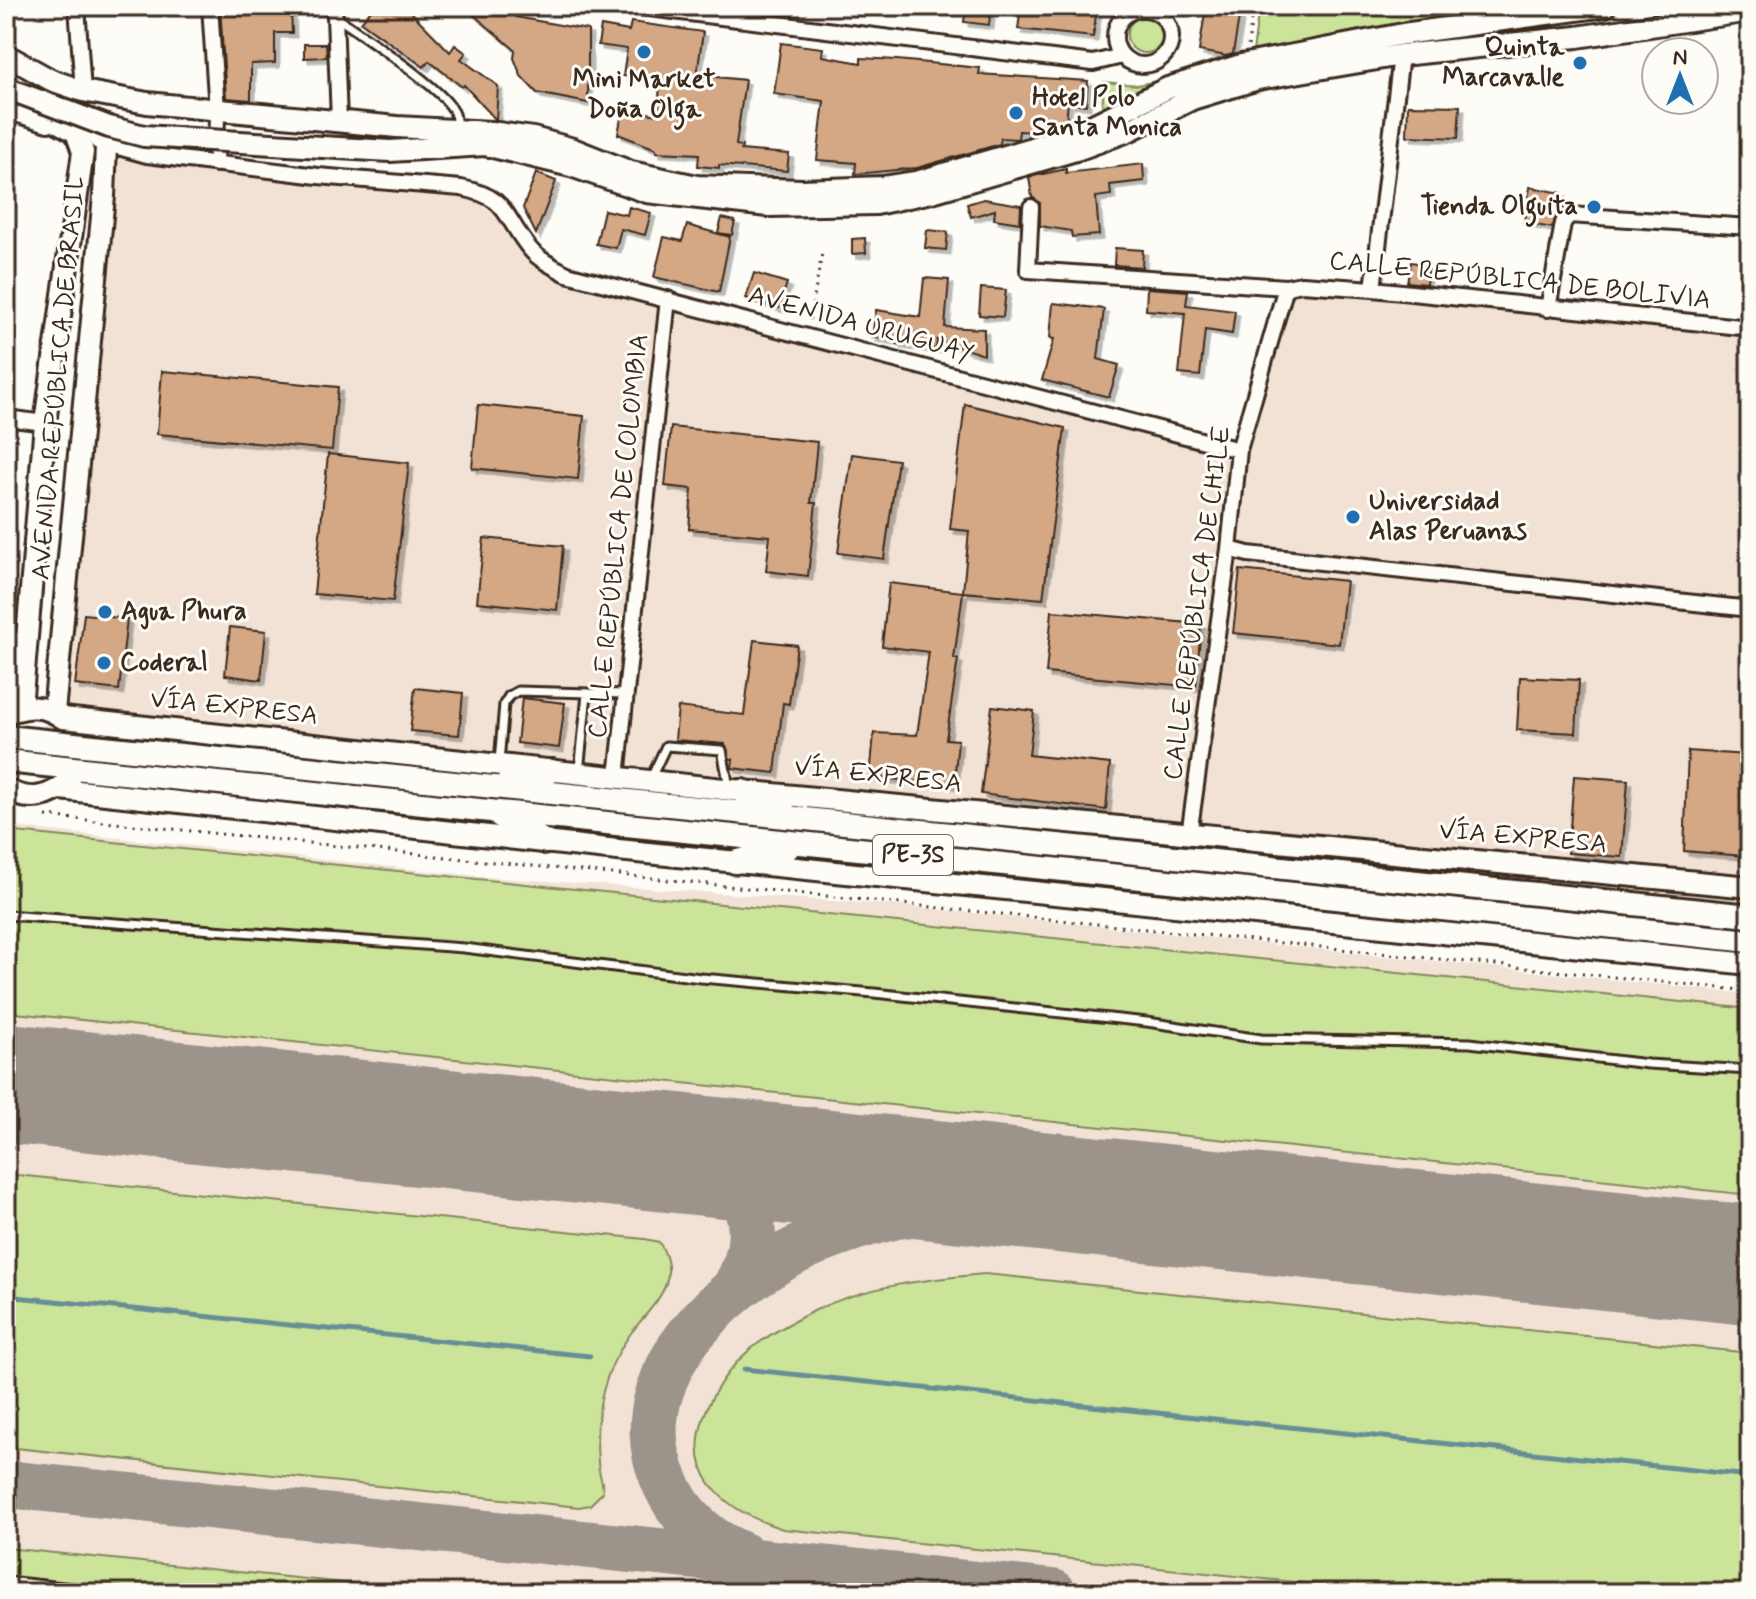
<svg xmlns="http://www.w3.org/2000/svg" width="1756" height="1599" font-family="Mynerve,sans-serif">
	<defs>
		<filter id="shadow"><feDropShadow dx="4.5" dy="4.5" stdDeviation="0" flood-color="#0004"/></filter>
	</defs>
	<rect width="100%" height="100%" fill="#fdfcf7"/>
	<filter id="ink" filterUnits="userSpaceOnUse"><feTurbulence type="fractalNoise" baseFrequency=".0125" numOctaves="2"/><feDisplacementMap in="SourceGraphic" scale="16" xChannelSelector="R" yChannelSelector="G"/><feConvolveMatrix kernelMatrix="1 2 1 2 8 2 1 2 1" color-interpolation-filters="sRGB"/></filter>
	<g filter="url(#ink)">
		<path fill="#f1e2d5" d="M126,143l333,47 48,20 21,33 32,24 675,187 40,-172 475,51v575l-1707,-173 30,-318 33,-271z
			M6,826l481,51 419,29 844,88v599h-1744z"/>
		<path fill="#cce49a" stroke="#84875c" stroke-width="2" d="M1259,6h205l-1,10 -104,14 -106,22z
			M1127 35a18 18 0 1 1 36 0a18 18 0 1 1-36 0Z
			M1156,81v2l-54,25 2,-26 34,3z
			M6,831l1744,178v186l-1744,-183z
			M6,1174l639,65 14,3c25,39 -6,62 -28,91 -12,17 -22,35 -27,55 -7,23 -8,50 -6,74 0,10 5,19 5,30l-13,13 -11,2 -573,-60z
			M985,1274l765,79v240h-350l-617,-64c-26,-8 -55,-21 -72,-44 -31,-41 2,-101 34,-131 21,-19 48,-33 73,-45 51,-24 112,-30 167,-35z
			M6,1548l436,45h-436z"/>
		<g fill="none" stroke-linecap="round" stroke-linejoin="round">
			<path stroke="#678e95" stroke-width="5" d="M6,1296l584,60
				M744,1369l1006,107"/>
			<path stroke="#9c938a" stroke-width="48" d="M668,1152c18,4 37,9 52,20 41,28 38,79 15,117
				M6,1484l1047,109
				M743,1556c-46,-18 -76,-54 -87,-102 -9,-42 8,-86 34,-119 88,-109 214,-124 344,-145"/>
			<path stroke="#9c938a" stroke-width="120" d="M6,1083l1744,182"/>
		</g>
		<path fill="#d4a785" stroke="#3b2a1e" stroke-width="2" filter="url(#shadow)" d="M220,6l71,1 1,26h-17v30l-24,1v36l-25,-2z
			M374,6h31l45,46 5,-7 11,8 -5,6 37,27 -2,34 -32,-35 -2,2 -33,-26 -5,6 -63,-45z
			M463,6h40l13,11 72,13v73l-51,-10 -16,-17 -7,-18 1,-8z
			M966,6h25l-2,19 -25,-3z
			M1021,6h67l9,3 -4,28 -75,-8z
			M1206,6h35l-8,48 -7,2 -27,-5z
			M631,22l72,10 -6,43 48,5 -9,65 6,1 -1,4 48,4 -2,17 -68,-6v3l-21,-2 1,-12 -43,-2v-3l-38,-15 5,-26 35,7 2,-34 -37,-5 4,-27 -29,-4 3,-19 28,5z
			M781,43l42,5 -1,8 39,7v-5l36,2 83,8 -1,6 109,7 -2,24 -18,-2 -2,18 -29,11 -18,-1 -1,8 -17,-1 -1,6 -83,24 -62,6 1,-11 -39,-3 7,-59 -50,-7z
			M304,44h22l1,13 -23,1z
			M1408,105l52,1 -2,32 -51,-2z
			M1143,164l1,17 -34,4 1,10 -15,2 3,38 -27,2 -1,-6 -31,-5v-23l-8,-6 -3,-20 37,-8v4z
			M536,173l20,8 -20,53 -13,-26z
			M1530,187l32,6 -3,19 -7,16 -28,-5z
			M984,199l37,6 -1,18 -26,-4 1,-9 -24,7 -4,-13z
			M629,207l22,6 -6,22 -24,-6 -5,19 -20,-4 8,-34 23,5z
			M722,218l13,3 -3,14 -14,-2z
			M687,225l43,12 -11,55 -65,-15 10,-40 18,4z
			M927,230l21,2 -2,18 -21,-2z
			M865,238l1,15 -14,1v-15z
			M1115,248l28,2 -1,17 -28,-2z
			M1411,262l18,3 -3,19 -19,-2z
			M754,273l33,10 -8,25 -33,-10z
			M924,278l25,2 -4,47 39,2v26l-47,-15 -1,9 -39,-5v-3l-25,-4 4,-27 44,7z
			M981,288l25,2 -3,27 -24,-2z
			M1147,288l41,3 -2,14 49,6 -3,23 -27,-4 -5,46 -21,-2 6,-61 -39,-3z
			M1053,303l51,6 -6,50 21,6 -10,32 -67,-17 12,-41 -4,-1z
			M162,371l176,16 -6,63 -175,-16z
			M965,404l100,24 -22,171 -80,-7 6,-61 -19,-2z
			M478,405l106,11 -6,63 -106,-11z
			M671,427l146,15 -6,61h5l-8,73 -42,-5 4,-35 -81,-7 3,-40 -27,-3z
			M328,454l81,9 -16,138 -79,-7z
			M852,454l46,6 -14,99 -46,-6z
			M484,538l79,8 -6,64 -80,-8z
			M1240,570l106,11 -7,63 -106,-11z
			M889,583l74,9 -9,67h4l-12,80 12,1 -4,45 -84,-8 4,-44 43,2 12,-83 -47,-6z
			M1052,611l149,13 -5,63 -150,-14z
			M84,614l43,5 -8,71 -44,-5z
			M230,627l36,4 -5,49 -36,-5z
			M754,640l43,5 -8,59 -6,-1 -8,70 -43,-5 1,-9h-3l-5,-15 -50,-4 3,-33 66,8z
			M1520,677l59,3 -3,53 -59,-3z
			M415,688l48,5 -4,42 -49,-4z
			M522,698l43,5 -6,45 -42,-5z
			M992,706l42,5 -5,44 81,9 -4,46 -125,-16z
			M1688,751l59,4 -4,59h5l-4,42 -60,-5z
			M1574,776l54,4 -6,77 -54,-4z"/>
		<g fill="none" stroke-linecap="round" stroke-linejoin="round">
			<g stroke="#3b2a1e" stroke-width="13">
				<path id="lane" d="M321,6c26,20 125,82 134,108 1,4 1,8 2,12
					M499,762l5,-58 5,-8 9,-5 107,3
					M579,772l8,-78
					M650,780l16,-34 56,4 7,37
					M6,915l458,33 237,30 173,15 273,29 114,17 209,4 178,21 102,6
					M6,1581l115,12"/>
			</g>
			<g stroke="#3b2a1e" stroke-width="20">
				<path id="street" d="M77,6l6,85
					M210,6l7,105 -1,53
					M633,6l460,57 29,-7
					M1115 37a28 28 0 1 1 56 0a28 28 0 1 1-56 0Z
					M335,16l4,105
					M6,111l42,13
					M97,141l50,14 171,21 143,12c48,9 42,28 69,61 9,11 24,18 37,25l672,176
					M1031,207l-3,63 258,17 16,-3 71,5 377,39
					M1373,289l28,-234
					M1548,309l15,-86 6,-8 181,12
					M6,418l39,5
					M1229,549l19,5 502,55
					M6,639l21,2
					M617,777l51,-478
					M1189,835l40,-286 10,-99 47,-163"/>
			</g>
			<g stroke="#3b2a1e" stroke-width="26">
				<path id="secondary" d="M6,55l45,25 32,11 64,12 250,24 94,5 42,6 40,11 58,23 66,14 105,4 81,-3 33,-5 113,-33 64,-24 75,-37 73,-23 162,-31 202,-28
					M17,93l21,18 38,21 7,20 -38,271 -24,285
					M288,145l102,6 95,-6 86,21 76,26 121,14 108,-2 56,-12 144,-42 52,-19 64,-32 66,-20 143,-24 176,-18 173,-26
					M54,712l50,-516 2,-51 -25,-30
					M6,713c23,-7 37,-9 57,5l679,73 1008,96
					M6,789c22,14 45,9 63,-9
					M60,789l548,60 1142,115"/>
			</g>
			<g stroke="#3b2a1e" stroke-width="28">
				<path id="primary" d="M6,737l1744,179
					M6,761l1744,180
					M507,783l45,-12
					M742,791l41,18
					M500,816l46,26
					M735,862l53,-14"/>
			</g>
			<path stroke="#3b2a1e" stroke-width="3" stroke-dasharray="2 6" stroke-linecap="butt" d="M1248,46l5,-40
				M810,320l12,-67
				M46,816l1704,175"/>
			<use href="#lane" stroke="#fdfcf7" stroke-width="7"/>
			<use href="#street" stroke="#fdfcf7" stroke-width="14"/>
			<use href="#secondary" stroke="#fdfcf7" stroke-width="20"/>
			<use href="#primary" stroke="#fdfcf7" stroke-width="22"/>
			<g stroke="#3b2a1e" stroke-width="26" stroke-linecap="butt">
				<path id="secondary-bridge" d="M6,88l103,39 35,9 144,9"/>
			</g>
			<use href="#secondary-bridge" stroke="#fdfcf7" stroke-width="20"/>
		</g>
	</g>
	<g fill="#1f6fb2" stroke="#fdfcf7" stroke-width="3">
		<circle cx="644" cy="52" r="8"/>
		<circle cx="1580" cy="63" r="8"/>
		<circle cx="1016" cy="113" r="8"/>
		<circle cx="1594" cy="207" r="8"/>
		<circle cx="1353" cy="517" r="8"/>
		<circle cx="105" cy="612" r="8"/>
		<circle cx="104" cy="663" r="8"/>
	</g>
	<g text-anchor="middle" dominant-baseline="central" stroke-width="6" stroke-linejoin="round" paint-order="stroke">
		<rect fill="#fdfcf7" stroke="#75695f" stroke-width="2" x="873" y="835" width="80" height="40" rx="6"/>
		<g font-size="24" font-weight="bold" fill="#3b2a1e">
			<text x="913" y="855">PE-3S</text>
		</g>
		<g font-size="26" font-weight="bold" fill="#3b2a1e" stroke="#fdfcf7" text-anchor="start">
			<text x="1564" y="48" text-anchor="end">Quinta<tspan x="1564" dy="30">Marcavalle</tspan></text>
			<text x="644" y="80" text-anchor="middle">Mini Market<tspan x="644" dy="30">Doña Olga</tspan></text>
			<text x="1032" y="98">Hotel Polo<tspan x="1032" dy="30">Santa Monica</tspan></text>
			<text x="1578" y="207" text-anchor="end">Tienda Olguita</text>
			<text x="1369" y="502">Universidad<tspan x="1369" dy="30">Alas Peruanas</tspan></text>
			<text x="121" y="612">Agua Phura</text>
			<text x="120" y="663">Coderal</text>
		</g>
		<g font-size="26" fill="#3b2a1e" stroke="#fdfcf7">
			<text transform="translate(1520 281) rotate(6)">CALLE REPÚBLICA DE BOLIVIA</text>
			<text transform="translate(861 325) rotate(15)">AVENIDA URUGUAY</text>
			<text transform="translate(59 378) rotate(-85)">AVENIDA REPÚBLICA DE BRASIL</text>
			<text transform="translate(619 536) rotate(-84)">CALLE REPÚBLICA DE COLOMBIA</text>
			<text transform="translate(1198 603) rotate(-82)">CALLE REPÚBLICA DE CHILE</text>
			<text transform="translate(234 708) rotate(6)">VÍA EXPRESA</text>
			<text transform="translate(878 776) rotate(6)">VÍA EXPRESA</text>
			<text transform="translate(1523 838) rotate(5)">VÍA EXPRESA</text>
		</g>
	</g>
	<rect width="1756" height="1599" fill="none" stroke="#fdfcf7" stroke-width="32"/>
	<rect x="16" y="16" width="1724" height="1567" fill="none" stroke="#3b2a1e" stroke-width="3" filter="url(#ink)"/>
	<g transform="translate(1680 76)"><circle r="38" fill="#fdfcf7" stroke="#afa8a0" stroke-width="2"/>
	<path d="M0-6L14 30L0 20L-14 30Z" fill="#1f6fb2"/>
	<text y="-12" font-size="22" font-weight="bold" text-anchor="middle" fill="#3b2a1e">N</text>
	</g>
</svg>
